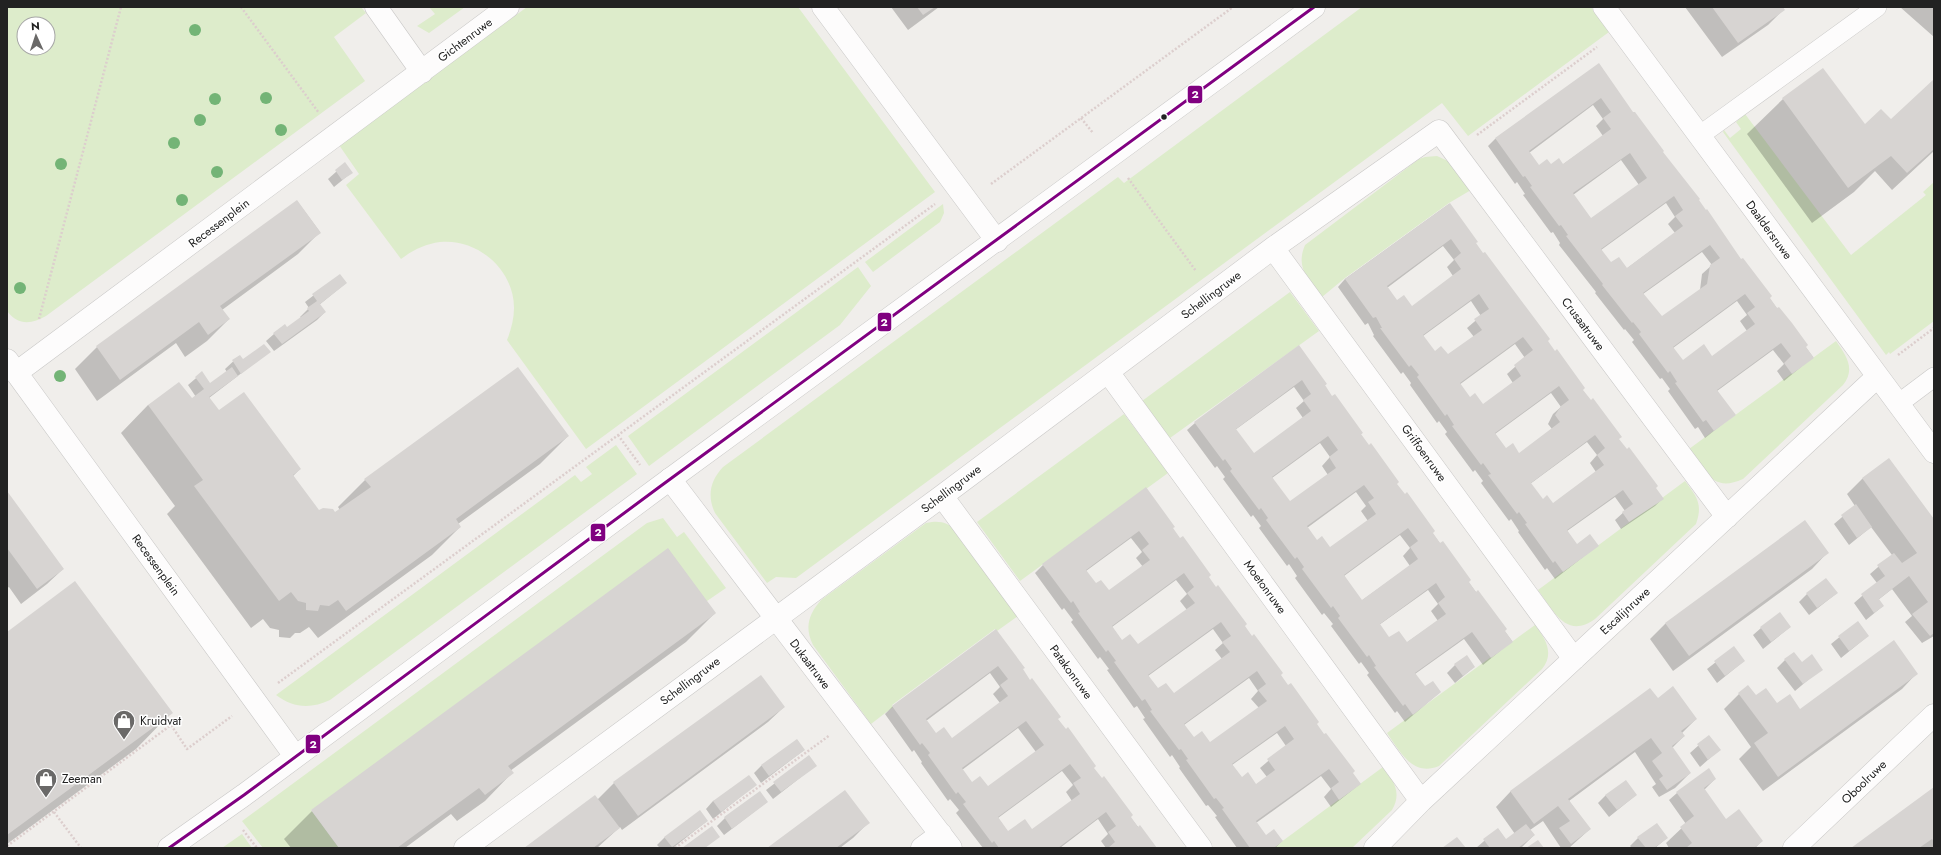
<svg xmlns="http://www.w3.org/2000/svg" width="1941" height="855" font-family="Jost,sans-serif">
	<rect width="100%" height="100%" fill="#f0eeeb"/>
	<path fill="#ddeccb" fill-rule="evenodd" d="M7,7h354l5,6 -32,24 31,44 -319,235c-14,8 -28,10 -39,-5zM24,24h24v24h-24z
		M429,7h36l-36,26 -12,-7 18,-12z
		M527,7h271l137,185 -349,257 -79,-109c4,-10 7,-21 7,-32 0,-38 -36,-70 -74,-66 -15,2 -27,8 -39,17l-55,-74 13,-11 -20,-29z
		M1362,7h229l18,25 -141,104 -26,-33 -646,475 -20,-1 -9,6 -52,-70c-8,-17 -5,-32 8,-46l395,-290 6,6z
		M1745,114l106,141 75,-60 -3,-3 11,-10v139l-44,33 -1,-2 -3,3 -163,-223 1,-2 6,8 11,-9 -5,-7z
		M1437,156l11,5 23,29 -22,13 -104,75 -23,19c-13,-18 -27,-28 -17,-52l114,-86 6,-2z
		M943,204l1,9 -4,9 -67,50 -8,-10z
		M858,267l13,19 -31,39 -191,141 -21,-30z
		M1290,292l29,39 -149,107 -28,-37z
		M1836,341c10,14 20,28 7,44l-100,94c-31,14 -37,-8 -54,-30z
		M1124,414l44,59 -148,108 -43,-59z
		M616,445l21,29 -307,226c-19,9 -37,8 -54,-5l299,-220 6,7 11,-8 -6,-7z
		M1685,481c12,16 18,23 11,43l-101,95c-29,21 -42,-9 -57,-29z
		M663,518l14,19 7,-5 42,56 -19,13 -396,209 28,38h-76l-21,-27 405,-298z
		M932,522c11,-1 17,2 24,9l62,85 -21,15 -2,-2 -103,76 1,2 -22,17 -58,-79c-9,-18 -4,-31 8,-45l105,-77z
		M1535,625c10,13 20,28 7,44l-103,97c-26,11 -39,-14 -52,-33z
		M1383,767c11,14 19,26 9,43l-40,38h-79z
		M242,834l10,14h-30z"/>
	<path fill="#0003" fill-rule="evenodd" d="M891,7h48l-31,23z
		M1685,7h96l2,3 -15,15 -46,32z
		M1900,7h34v30z
		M1599,64l34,50 180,243 -29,24 -7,-10 7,-7 -11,-14 -56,41 17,24 -29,23 -7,-11 -3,2 -27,-38 2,-2 -8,-11 -2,1 -28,-37 2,-2 -9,-11 -1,1 -29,-37 1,-1 -37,-47 1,-2 -7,-11 -2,1 -28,-38 2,-1 -8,-12 -2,2 -27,-38 7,-7zM1593,105l10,14 -7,7 7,10 -41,29 -23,1 -10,-13zM1621,160l18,25 -48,34 -18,-24zM1666,203l9,14 -7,7 7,9 -49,36 -15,-5 -10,-14zM1702,252l10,13 -10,9 -2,16 -38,28 -19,-24zM1737,301l10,14 -7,6 7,10 -35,26 -30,4 -9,-13z
		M1934,81v70l-42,39 -17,-19 -21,21 -42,31 -65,-89 36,-35 82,27 26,-5z
		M345,164l6,9 -17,14 -6,-8z
		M297,201l23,31 -22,22 -76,56 7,9 -22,22 -22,16 -9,-14 -79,58 -22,-32 22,-22z
		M1449,204l26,39 187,256 -7,7 -34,23 -6,-9 10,-9 -10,-14 -48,34 10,15h20l-42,33 -8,-11 -2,2 -27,-38 1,-1 -8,-12 -2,2 -28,-38 2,-2 -8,-11 -2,2 -28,-38 2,-2 -8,-11 -2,2 -27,-38 1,-2 -8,-11 -2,2 -28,-38 1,-1 -6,-12 -3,2 -27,-38 7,-8zM1443,246l11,14 -7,7 6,9 -41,31 -15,-6 -10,-13zM1471,301l10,15 -14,12 7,9 -27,19 -13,-4 -11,-16zM1515,344l10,14 -18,16 6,9 -30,22 -13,-7 -11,-13zM1551,393l10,14 -8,7 -5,10 4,5 -33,25 -13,-4 -11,-16zM1587,442l10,13 -7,8 6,9 -43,32 -10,-3 -13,-17z
		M340,275l6,8 -27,22 6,7 -8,8 -43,31 -8,-10 8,-7 13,-6 14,-10 -1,-1 9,-9 -4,-6z
		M1298,347l28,37 -2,2 8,11 30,36 -2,2 152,206 -29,24 -19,-26 -49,35 10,14 15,4 -35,30 -8,-11 -2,2 -28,-38 2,-2 -8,-11 -2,2 -28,-38 2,-2 -9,-11 -2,2 -27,-37 2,-2 -8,-12 -2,2 -28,-38 2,-2 -8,-11 -2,2 -28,-38 2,-2 -8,-11 -2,2 -28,-38 8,-7zM1294,387l10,14 -8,7 7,10 -49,36 -19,-24zM1320,443l10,14 -8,9 6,9 -38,28 -18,-25zM1356,492l10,14 -5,5 7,10 -38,27 -13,-6 -10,-14zM1400,535l10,13 -7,8 7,10 -49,35 -17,-25zM1428,590l10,14 -7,7 7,10 -32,22 -17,-4 -10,-14z
		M269,352l-60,46 10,14 81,57 -7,7 26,36 16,2 5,-4 -2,-3 27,-27 203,-44 -28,28 -82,60 2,3 -28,28 -114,83 -9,-11 -9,6h-5l-5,5 -11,-1v-7l-9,-2 -7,-9 -12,9 -84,-114 8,-8 -54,-73 27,-28 43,-5 5,-3 -8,-12 14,-12 8,11 17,-12 -2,-3 14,-13 3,5z
		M1889,459l45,62v115l-12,7 -17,-21 7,-6 -20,-27 -14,11 5,6 -17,14 -12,-17 23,-20 -7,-9 22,-19 -21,-28 -22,18 -15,-21 21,-18 -8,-12 15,-15z
		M1146,489l26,39 188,256 -29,23 -7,-10 7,-8 -10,-13 -65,47 10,14 16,4 -7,7h-38l-22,-31 2,-1 -9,-11 -2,1 -27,-38 1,-1 -8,-12 -2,2 -27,-38 2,-1 -8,-12 -3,2 -27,-38 2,-1 -9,-12 -2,2 -27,-37 2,-2 -9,-12 -2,2 -27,-37 8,-8zM1131,538l11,14 -6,6 7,9 -34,25 -14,-7 -9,-14zM1176,580l11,14 -7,7 7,9 -49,36 -16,-5 -10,-14zM1213,629l10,14 -8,7 7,9 -48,35 -16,-5 -10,-13zM1249,678l9,13 -7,8 8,9 -49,35 -16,-4 -10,-14zM1277,733l9,13 -26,22 7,9 -11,8 -14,-7 -10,-13z
		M7,493l56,76 -16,15 -26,20 -12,-17 -2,1z
		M1804,522l23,31 -15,16 -139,102 -23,-32 15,-15z
		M668,549l47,64 -29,29 -176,129 2,2 -27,28 -28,20 -6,-7 -46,34h-114l-7,-9 28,-28z
		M1837,593l-28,22 -10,-13 8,-8z
		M1858,622l10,14 -27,22 -10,-14z
		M1790,627l-27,22 -10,-14 8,-7z
		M996,631l26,39 71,98 37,49 25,31h-49l-5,-7 7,-7 -10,-15 -38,29h-77l-27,-35 3,-3 -9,-11 -2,2 -27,-38 1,-1 -8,-12 -2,2 -27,-38 7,-7zM990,673l10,14 -7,7 7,9 -48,36 -16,-5 -10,-13zM1018,728l18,24 -48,35 -16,-4 -10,-13zM1062,771l11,14 -7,7 6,9 -40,29 -24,2 -10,-14z
		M7,633l164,80 -35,36 -129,95z
		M1734,648l10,13 -27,22 -10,-14z
		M1785,660l17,4 19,5 -26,22 -18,-23z
		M1455,665l19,2 -19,16 -8,-10z
		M1917,673l-15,16 -139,102 -24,-32 12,-12 -27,-38 15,-15 61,16z
		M1658,700l38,19 -14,14 2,3 -12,12 18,25 -15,15 -16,9 -7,-10 4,-3 -21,-32 -66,49 21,28 -21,19h-8l-18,-27 -13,9 4,5 -13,13h-45l22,-19 8,11 9,-6 -19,-27 15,-16z
		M784,707l-16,15 -146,108 -2,-3 -23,21h-71l71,-48 17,-17z
		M1709,736l10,14 -19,17 -10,-14z
		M797,740l7,10 -43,33 -7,-10 7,-7z
		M809,757l6,9 -42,33 -7,-9z
		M1715,779l-11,11 21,30 37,21 -7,7h-86l-3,-5 20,-19 -17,-24 8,-7z
		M755,785l-42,34 -7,-10 7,-8z
		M1934,789v59h-81z
		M1606,795h30l-27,22 -11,-14z
		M767,802l-43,33 -7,-9 8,-8z
		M707,821l-34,27h-13l-3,-3 8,-8z
		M868,823l-15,15 -13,10h-72z
		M1638,838h29l-12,10h-23l-2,-2z"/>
	<path fill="#d7d4d2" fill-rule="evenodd" d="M917,7h18l-12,8z
		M1712,7h71l2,3 -47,33z
		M1599,63l34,49h2l29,39 -1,1 37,47 -1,1 7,10 1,-1 34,50 2,-1 29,38 -2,2 7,10 2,-1 13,16 16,22 -2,2 8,11 -22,16 -8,-11 7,-7 -10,-13 -64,47 19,25 -22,16 -8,-11 -3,2 -28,-39 2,-1 -7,-11 -2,2 -29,-39 2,-2 -8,-10 -1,1 -30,-38 1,-1 -37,-48 2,-1 -7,-10 -2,1 -29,-39 2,-1 -7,-10 -2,1 -28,-39zM1601,98l10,14 -8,6 8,11 -48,35 -4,-6 -8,6 -4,-5 -8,6 -10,-14zM1630,153l17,25 -56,40 -18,-25zM1674,196l9,14 -8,6 8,10 -56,42 -8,-11 -8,5 -10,-13zM1710,245l10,13 -10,7 -3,19 -45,32 -19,-23zM1745,294l10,13 -8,6 8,11 -43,32 -8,-12 -21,16 -10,-13z
		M1823,68l42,56 16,-15 10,10 43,-40v70l-27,24 -16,-17 -43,32 -66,-90z
		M345,162l8,11 -11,7 -7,-10z
		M297,200l24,33 -101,73 10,13 -22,16 -9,-13 -79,58 -24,-34z
		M1450,203l28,39 -2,1 7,10 2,-1 65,87 -2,2 7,10 2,-2 28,39 -2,2 8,10 2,-2 29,39 -3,2 8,10 2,-2 29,39 -2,2 8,11 -35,23 -7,-10 11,-8 -10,-14 -56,40 10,14 13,-10 9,12 -36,26 -8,-11 -2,2 -28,-39 2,-1 -8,-11 -2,2 -29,-39 3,-1 -8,-11 -2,2 -29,-39 2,-1 -7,-11 -2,2 -28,-39 2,-2 -8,-10 -2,2 -29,-39h2l-6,-11 -3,1 -28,-39zM1451,239l10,14 -7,6 7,10 -49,37 -8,-11 -7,5 -10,-14zM1479,294l10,15 -15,10 8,11 -34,24 -7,-8 -6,5 -12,-16zM1523,337l10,13 -19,15 7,11 -38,28 -8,-11 -5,4 -10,-14zM1559,386l10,14 -8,6 -6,9 5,7 -41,31 -6,-10 -7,5 -11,-15zM1595,435l10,13 -8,7 7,10 -51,38 -6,-8 -4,4 -12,-16z
		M340,274l7,9 -27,21 6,8 -44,32 -9,-11 12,-9 2,3 22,-16 -2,-3 10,-7 -5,-7z
		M264,344l7,8 -30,22 -9,-14 8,-5 3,4z
		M1299,345l28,39 -2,1 7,11 3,-2 28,39 -2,1 8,11 2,-2 28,39 -2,2 8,10 2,-2 28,39 -2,2 7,10 3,-2 28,39 -2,2 7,10 2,-2 29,39 -2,2 8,11 -22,16 -19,-26 -57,41 10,13 8,-5 8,11 -28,23 -8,-11 -2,2 -29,-39 2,-1 -7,-11 -2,2 -29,-39 2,-2 -7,-10 -2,2 -29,-39 2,-2 -7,-10 -2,2 -29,-39 2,-2 -7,-10 -2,2 -29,-39 2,-2 -7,-10 -2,2 -29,-39zM1302,380l9,14 -8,6 8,11 -57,42 -18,-24zM1328,436l10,14 -9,7 7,11 -46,33 -18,-24zM1364,485l10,13 -6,4 8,12 -46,33 -8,-11 -5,4 -10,-14zM1408,528l10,13 -8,6 8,12 -56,41 -18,-25zM1436,583l9,14 -7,6 8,11 -39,28 -8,-11 -10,6 -9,-13z
		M232,367l6,9 -29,21 10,13 25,-18 57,77 -8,6 26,35 4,-2 10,1 2,3 36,-25 -7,-8 154,-112 51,69 -113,83 5,8 -115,84 -8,-11 -9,6 -9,-1 -2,6 -12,-1v-7l-8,-2 -7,-9 -12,9 -85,-115 9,-6 -55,-75 31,-23 13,16 12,-9 -9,-12 7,-6 8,12z
		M1889,458l45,61v114l-4,3 -18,-22 16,-12 -19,-26 -30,23 5,7 -10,7 -13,-19 24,-18 -8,-11 17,-12 8,10 15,-10 -55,-75z
		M1146,487l29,40 -2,1 7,10 3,-2 28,39 -2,2 7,10 2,-2 29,39 -2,2 7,10 2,-2 29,39 -2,2 7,10 3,-2 28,39 -2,2 7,10 2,-1 29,38 -2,2 8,11 -22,16 -8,-12 8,-6 -10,-13 -73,52 10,14 8,-6 9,12 -9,7h-24l-28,-39 2,-1 -8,-10 -2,1 -28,-39 2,-1 -7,-10 -2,1 -29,-39 2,-1 -7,-11 -3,2 -28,-39 2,-1 -8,-11 -2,2 -28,-39 2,-1 -7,-11 -2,2 -29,-39zM1139,531l10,13 -7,6 8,10 -41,30 -8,-10 -5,3 -10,-13zM1184,573l10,14 -7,6 8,10 -57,41 -8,-10 -8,6 -10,-14zM1221,622l10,14 -9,6 8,10 -56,41 -8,-10 -8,5 -10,-13zM1257,671l9,13 -8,6 9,11 -57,41 -8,-11 -8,6 -10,-13zM1285,726l9,13 -27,20 8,11 -19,14 -8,-12 -6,5 -10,-13z
		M7,491l57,78 -27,20 -30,-41z
		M1856,504l16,23 -15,11 -16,-23z
		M1805,520l24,33 -140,103 -24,-33z
		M668,548l48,65 -1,1 -207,152 6,7 -29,22 -6,-7 -82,60h-58l-28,-38z
		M1826,578l12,15 -21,15 -11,-15z
		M75,581l98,132 -166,122v-203z
		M1780,612l11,15 -20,15 -11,-15z
		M1858,621l11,15 -20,15 -11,-15z
		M996,629l29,39 -2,1 7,11 2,-2 29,39 -3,2 8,10 2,-2 28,39 -2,2 8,10 2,-2 29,39 -2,2 7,10 2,-2 17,23h-49l7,-6 -7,-10 8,-6 -10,-14 -48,36h-59l-5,-7 -2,2 -29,-39 3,-2 -8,-10 -2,2 -28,-39 2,-2 -8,-10 -2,2 -28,-39zM998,666l10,13 -8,6 8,11 -56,42 -8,-11 -8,6 -10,-14zM1026,721l18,24 -56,41 -8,-10 -8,6 -10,-14zM1070,764l11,14 -8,5 7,11 -48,35 -7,-10 -17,12 -10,-14z
		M1894,640l24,34 -140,103 -24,-34 14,-10 -30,-40 10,-8 8,10 10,-7 11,15 13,-9 10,15z
		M1734,646l11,15 -20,15 -11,-15z
		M1794,652l8,10 10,-8 11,16 -20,14 -19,-25z
		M1467,655l8,12 -12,9 -9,-12z
		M761,675l24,32 -147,109 -25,-34z
		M1673,686l24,33 -16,12 4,5 -13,10 19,27 -24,17 -8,-11 4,-3 -11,-15 10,-8 -11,-15 -83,61 23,30 -20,15 -12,-16 11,-7 -12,-15 -24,18 -24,-33 140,-103 8,10z
		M1709,735l12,15 -13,10 -11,-16z
		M797,739l8,11 -36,26 -8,-11z
		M809,755l8,11 -36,26 -8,-10z
		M1709,768l7,11 -12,9 22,31 13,-10 24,32 -9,7h-68l6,-5 -12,-16 14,-11 -18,-24z
		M749,775l8,10 -36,27 -8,-11z
		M1626,780l11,15 -20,15 -12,-15z
		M1934,787v55l-2,-3 -13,9h-68z
		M845,790l25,33 -34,25h-69z
		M760,791l8,11 -36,27 -8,-12z
		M595,795l25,33 -27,20h-69z
		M700,810l8,11 -36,26 -8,-10z
		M1657,823l11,15 -14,10h-8l-9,-11z
		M1526,824l9,11 -17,13h-28l-7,-9 15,-11 8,11z
		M712,826l8,11 -15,11h-23z
		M1457,837l9,11h-24z
		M1538,840l6,8h-18z"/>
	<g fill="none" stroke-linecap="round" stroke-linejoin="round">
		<g stroke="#c9c8c7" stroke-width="20">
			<path id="service" d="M1699,136l178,-129
				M1898,404l36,-27"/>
		</g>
		<g stroke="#c9c8c7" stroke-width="23">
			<path id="minor" d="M376,7l46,65
				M823,7l174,234
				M1604,7l330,445
				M1273,248l301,411
				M7,360l288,396
				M1108,372l313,429
				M16,373l492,-366
				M670,479l281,369
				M942,496l259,352
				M465,848l477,-352 331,-248 166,-117 288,386
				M922,848l19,-14
				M1375,848l46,-47 456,-424
				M1794,848l140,-133"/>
		</g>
		<g stroke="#c9c8c7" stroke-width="23">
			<path id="tertiary" d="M169,848l75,-53 414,-307 656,-481"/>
		</g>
		<path stroke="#dccecd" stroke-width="2.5" stroke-dasharray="2 2" stroke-linecap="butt" d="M241,7l78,106
			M1081,118l12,15
			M1477,135l120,-88
			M1128,178l68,93
			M991,184l242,-177
			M39,319l82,-312
			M1898,355l36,-27
			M618,435l22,30
			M278,683l657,-479
			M54,812l27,36
			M243,830l14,18
			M7,846l164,-121 16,24 45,-33
			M675,848l155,-113"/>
		<use href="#service" stroke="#fdfcfc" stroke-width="19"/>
		<use href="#minor" stroke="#fdfcfc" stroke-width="22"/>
		<use href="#tertiary" stroke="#fdfcfc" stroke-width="22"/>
		<g stroke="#fff" stroke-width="6">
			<path id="bus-1" d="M169,848l75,-53 414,-307 656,-481"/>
		</g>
		<use href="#bus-1" stroke="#800080" stroke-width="3"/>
	</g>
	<g fill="#73b476">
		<circle cx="195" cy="30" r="6"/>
		<circle cx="266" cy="98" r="6"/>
		<circle cx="215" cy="99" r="6"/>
		<circle cx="200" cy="120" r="6"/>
		<circle cx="281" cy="130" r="6"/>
		<circle cx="174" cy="143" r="6"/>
		<circle cx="61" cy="164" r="6"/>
		<circle cx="217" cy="172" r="6"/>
		<circle cx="182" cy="200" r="6"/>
		<circle cx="20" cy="288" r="6"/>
		<circle cx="60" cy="376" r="6"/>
	</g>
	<defs>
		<g id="shop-pin" transform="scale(1.15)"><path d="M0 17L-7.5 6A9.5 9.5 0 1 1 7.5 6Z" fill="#6a6968" stroke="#fff"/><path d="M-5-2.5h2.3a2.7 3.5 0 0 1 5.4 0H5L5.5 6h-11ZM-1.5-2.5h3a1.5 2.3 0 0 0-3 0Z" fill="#fff"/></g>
	</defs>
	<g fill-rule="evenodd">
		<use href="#shop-pin" x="124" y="721"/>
		<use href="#shop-pin" x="46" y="779"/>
	</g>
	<circle fill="#222" stroke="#fff" stroke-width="1.5" cx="1164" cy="117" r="3.5"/>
	<g text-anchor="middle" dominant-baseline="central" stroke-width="3" stroke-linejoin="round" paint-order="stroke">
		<g font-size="12" fill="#222" stroke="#fff">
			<text transform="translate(465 40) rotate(-37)">Gichtenruwe</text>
			<text transform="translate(219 223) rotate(-37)">Recessenplein</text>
			<text transform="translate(1769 230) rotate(54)">Daaldersruwe</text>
			<text transform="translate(1211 295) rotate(-37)">Schellingruwe</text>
			<text transform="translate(1583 324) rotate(53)">Crusaatruwe</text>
			<text transform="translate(1424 453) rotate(54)">Griffoenruwe</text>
			<text transform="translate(951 489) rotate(-37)">Schellingruwe</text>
			<text transform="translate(156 565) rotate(54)">Recessenplein</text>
			<text transform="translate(1265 587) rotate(54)">Moetonruwe</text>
			<text transform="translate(1625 611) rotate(-43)">Escalijnruwe</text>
			<text transform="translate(810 664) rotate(53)">Dukaatruwe</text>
			<text transform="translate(1071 672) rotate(54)">Patakonruwe</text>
			<text transform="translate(690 681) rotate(-37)">Schellingruwe</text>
			<text transform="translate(1864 782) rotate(-44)">Oboolruwe</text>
		</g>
		<g font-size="12" fill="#222" stroke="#fff" text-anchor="start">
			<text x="140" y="721">Kruidvat</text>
			<text x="62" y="779">Zeeman</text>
		</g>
	</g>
	<g stroke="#fff" stroke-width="1.5">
		<rect x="1187" y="85" width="16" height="19" rx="4" fill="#800080"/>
		<rect x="877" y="312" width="15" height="20" rx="4" fill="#800080"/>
		<rect x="590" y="523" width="16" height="19" rx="4" fill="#800080"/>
		<rect x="305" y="734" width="16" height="20" rx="4" fill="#800080"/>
	</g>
	<g font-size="11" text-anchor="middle" font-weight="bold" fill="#fff">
		<text x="1195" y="98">2</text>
		<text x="884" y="326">2</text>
		<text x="598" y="536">2</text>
		<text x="313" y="748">2</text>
	</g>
	<rect width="1941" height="855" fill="none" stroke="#222222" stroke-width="16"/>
	<g transform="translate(36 36) rotate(357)"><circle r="19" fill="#ffffff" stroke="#a7a7a7"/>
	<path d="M0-3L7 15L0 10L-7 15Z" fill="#6a6968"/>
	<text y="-6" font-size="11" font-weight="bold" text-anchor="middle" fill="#222222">N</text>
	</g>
</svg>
